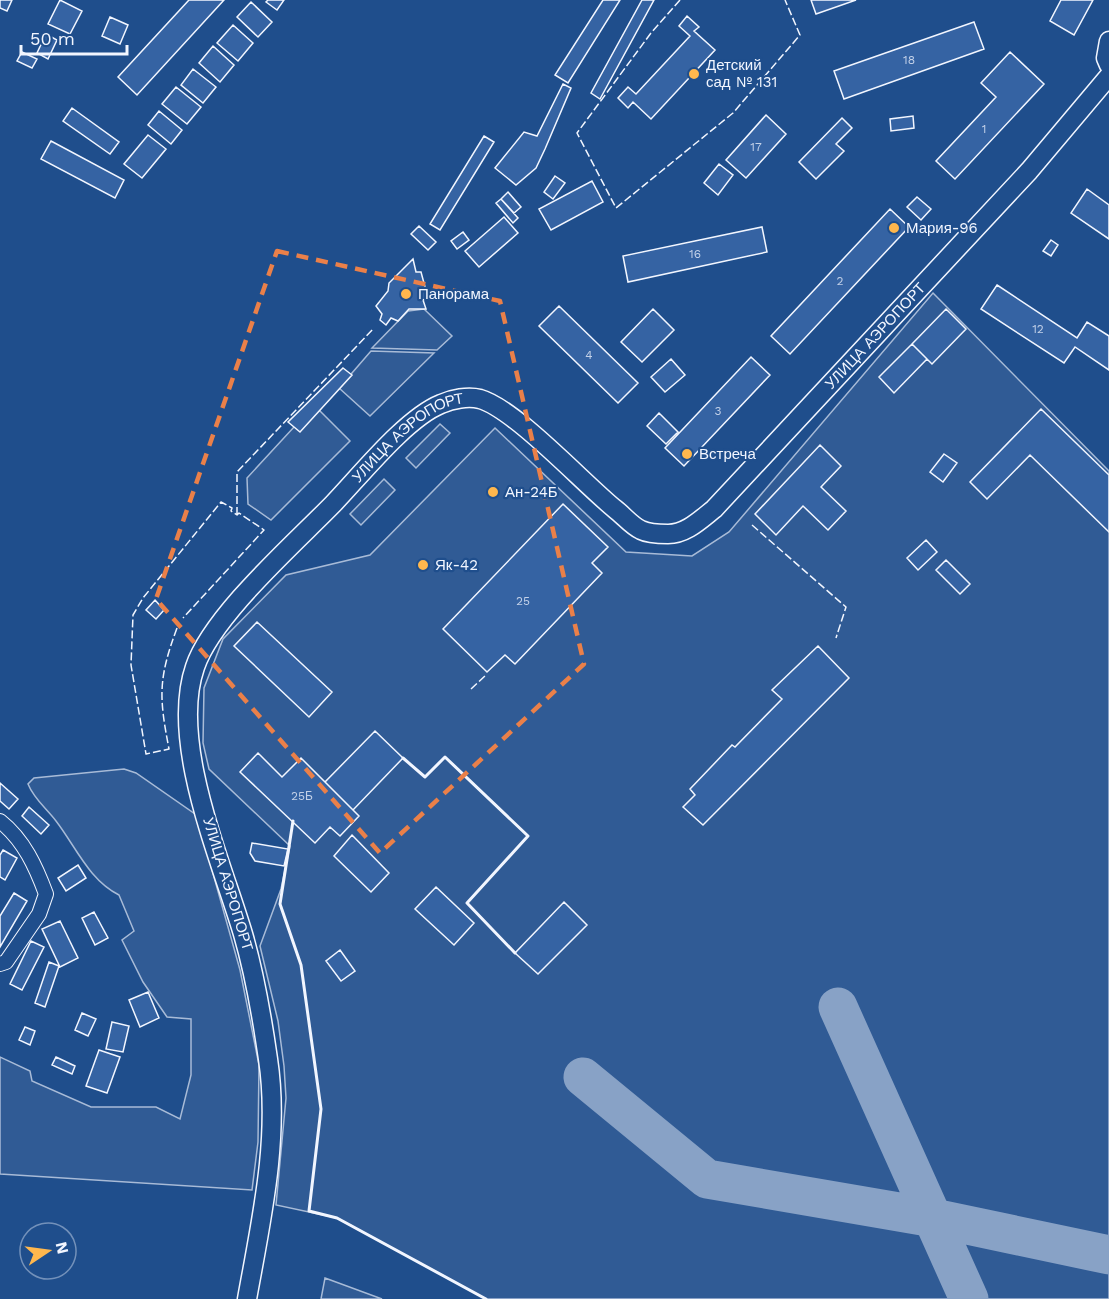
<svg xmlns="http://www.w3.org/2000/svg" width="1109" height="1299" font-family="'Work Sans',sans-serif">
	<rect width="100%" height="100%" fill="#1f4e8c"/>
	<path fill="#305b95" stroke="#a8bbd7" stroke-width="1.5" d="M933,293l176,178v828h-623l-149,-81 -61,-13 10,-107 -2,-32 -6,-45 -18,-75 21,-57 9,-43 -81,-77 -6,-26 1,-55 19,-49 63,-64 84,-20 125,-127 131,124 66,4 37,-24z
		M424,309l28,27 -15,14 -65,-2 36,-37z
		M371,351l63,2 -64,63 -31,-28z
		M318,409l32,32 -79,79 -23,-16 -1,-26 47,-51z
		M440,424l10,9 -34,35 -10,-10z
		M384,479l11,11 -34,35 -11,-11z
		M124,769l12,4 59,41 7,20 38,136 19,95 -1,77 -6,48 -252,-16v-117l30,14 2,10 59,26h65l24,12 11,-44v-56l-24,-2 -24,-35 -21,-42 12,-9 -15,-36c-30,-15 -43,-48 -63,-74 -10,-13 -22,-22 -28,-37l6,-6z
		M325,1278l57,21h-61z"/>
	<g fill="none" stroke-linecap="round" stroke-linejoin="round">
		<path stroke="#88a2c6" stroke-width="39" d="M838,1007l131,292
			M583,1077l124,102 227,39 175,37"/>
	</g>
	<path fill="#3563a3" stroke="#f2f6ff" stroke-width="1.5" d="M0,0h12l-5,11 -7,-3z
		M60,0l22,11 -12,23 -22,-10z
		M189,0h35l-87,95 -19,-18z
		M268,0h16l-7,10 -11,-8z
		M603,0h17l-52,83 -13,-8z
		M642,0h12l-54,99 -9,-6z
		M811,0h45l-40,14z
		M1061,0h32l-19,35 -24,-14z
		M251,2l21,20 -14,15 -21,-20z
		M687,16l12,11 -5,4 21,19 -64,69 -18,-17 -5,6 -10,-10 10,-11 8,7 54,-58 -11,-10z
		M110,17l18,8 -8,19 -18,-8z
		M974,22l10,27 -140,50 -10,-28z
		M233,25l20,18 -15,18 -21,-18z
		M46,34l11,6 -9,19 -11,-6z
		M213,46l21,19 -14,17 -21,-19z
		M22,52l15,7 -5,9 -15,-7z
		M1010,52l34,32 -89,95 -19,-18 60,-64 -15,-14z
		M193,69l23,18 -13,16 -22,-18z
		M563,84l8,4 -26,61 -9,19 -20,17 -21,-17 29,-36 13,4z
		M176,87l25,20 -14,17 -25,-20z
		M72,108l47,34 -9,12 -47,-33z
		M159,111l23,19 -11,14 -23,-19z
		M766,115l20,19 -40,44 -20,-18z
		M913,116l1,12 -23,3 -1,-12z
		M842,118l10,10 -16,16 8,7 -28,28 -17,-17z
		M148,135l18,14 -24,29 -18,-14z
		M484,136l10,6 -54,88 -10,-6z
		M51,141l73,39 -9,18 -74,-39z
		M719,164l14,11 -15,20 -14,-12z
		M555,176l10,7 -12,16 -9,-7z
		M592,181l11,21 -52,28 -12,-21z
		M1087,189l22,16v34l-38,-26z
		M508,192l13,15 -7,6 -13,-14z
		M917,197l14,12 -10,11 -14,-13z
		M501,199l17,19 -5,5 -17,-20z
		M890,209l19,18 -119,127 -19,-18z
		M504,217l14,16 -39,34 -14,-16z
		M419,226l17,16 -8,8 -17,-16z
		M762,227l5,25 -139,30 -5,-26z
		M463,232l6,8 -12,9 -6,-8z
		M1051,240l7,5 -7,11 -8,-5z
		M413,259l3,13h5l7,26 -5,2 3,9h-17l-11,12 -7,-3 -5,7 -6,-5 2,-6 -6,-8 12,-15 1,-8z
		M997,285l80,53 10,-16 22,14v34l-34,-23 -11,16 -83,-54z
		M559,306l79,77 -20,20 -79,-77z
		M653,309l21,21 -32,32 -21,-20z
		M946,309l20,20 -34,35 -20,-20z
		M912,344l15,15 -33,34 -15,-16z
		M751,357l19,18 -86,91 -19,-18z
		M671,359l14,16 -20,17 -14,-15z
		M343,368l9,7 -52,57 -12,-10z
		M1041,409l68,66v57l-79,-77 -43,44 -17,-17z
		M659,413l19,19 -12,12 -19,-18z
		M820,445l21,21 -20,21 25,24 -18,19 -25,-24 -27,29 -21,-21z
		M944,454l13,9 -14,19 -13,-10z
		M563,504l45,43 -16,16 10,10 -87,91 -10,-9 -18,17 -44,-43z
		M926,540l11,12 -19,18 -11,-12z
		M946,560l24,24 -10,10 -24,-24z
		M155,600l9,10 -8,9 -10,-9z
		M257,622l75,70 -23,25 -75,-71z
		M818,646l31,32 -146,147 -20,-18 12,-12 -5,-6 42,-44 3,2 47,-48 -10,-9z
		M375,731l28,27 -50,52 -28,-28z
		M258,753l24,24 19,-19 58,58 -19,20 -10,-9 -15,16 -75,-71z
		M0,783l18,16 -9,10 -9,-8z
		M29,807l20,18 -8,9 -19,-18z
		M352,835l37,38 -18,19 -37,-36z
		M252,843l36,6 -4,17 -29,-5 -5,-8z
		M3,850l14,8 -12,22 -5,-3v-22z
		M78,865l8,13 -20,13 -8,-13z
		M436,887l38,36 -20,22 -39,-36z
		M14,893l13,8 -27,46v-31z
		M564,902l23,23 -49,49 -23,-21z
		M94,912l14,26 -13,7 -13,-27z
		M60,921l18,37 -18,9 -18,-38z
		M31,941l13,6 -22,43 -12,-6z
		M340,950l15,21 -14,10 -15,-20z
		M49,962l10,4 -14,41 -10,-4z
		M148,992l11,26 -19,9 -11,-27z
		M82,1013l14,6 -8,17 -13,-6z
		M112,1022l17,4 -6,26 -17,-3z
		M25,1027l10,4 -5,14 -11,-5z
		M99,1050l21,7 -13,36 -21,-7z
		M56,1057l19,9 -3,8 -20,-9z"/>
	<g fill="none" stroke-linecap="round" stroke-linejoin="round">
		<g stroke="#f2f6ff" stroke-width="16">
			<path id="minor" d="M0,821c24,19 36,46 46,73l-7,20 -33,48 -6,2"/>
		</g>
		<g stroke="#f2f6ff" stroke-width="21">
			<g id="secondary">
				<path d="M1109,41l-3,17 3,7"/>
				<path id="s1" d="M247,1299c14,-78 33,-161 21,-240 -6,-42 -13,-84 -25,-125 -22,-74 -74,-192 -48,-267 17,-51 99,-123 138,-163 27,-28 73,-86 108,-100 11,-5 27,-8 39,-5 35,10 103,84 135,110 8,6 17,17 26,21 6,3 20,4 27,4 18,0 32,-14 46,-25l315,-338 80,-95"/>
			</g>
		</g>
		<use href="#minor" stroke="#1f4e8c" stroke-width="14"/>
		<use href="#secondary" stroke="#1f4e8c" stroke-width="18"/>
		<path stroke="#f2f6ff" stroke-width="1.5" stroke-dasharray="8 3" stroke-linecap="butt" d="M680,0l-29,33 -74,100 39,75 117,-95 67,-78 -15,-35
			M237,515v-43l137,-144
			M752,525l94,82 -10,31
			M177,628c-19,51 -18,69 -8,121l-23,5 -15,-89 2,-50 10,-17 78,-96 11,6 -1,3 6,4 2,-2 25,17 -81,88
			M471,689l14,-13"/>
		<path stroke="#f2f6ff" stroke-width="3" d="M403,758l22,19 20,-20 83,79 -61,67 48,50
			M293,821l-13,83 21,61 20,144 -12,102 28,7 149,81"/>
	</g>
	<path fill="none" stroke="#ea8049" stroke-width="4.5" stroke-dasharray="12 8" stroke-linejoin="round" d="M277,251l223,50 84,363 -204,189 -224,-254z"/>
	<g fill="#ffb74d" stroke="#1f4e8c" stroke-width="2">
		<circle cx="694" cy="74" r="6"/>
		<circle cx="894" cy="228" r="6"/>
		<circle cx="406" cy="294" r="6"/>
		<circle cx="687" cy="454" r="6"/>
		<circle cx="493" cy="492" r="6"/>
		<circle cx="423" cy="565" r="6"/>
	</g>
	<g text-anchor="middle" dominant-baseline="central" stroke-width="4.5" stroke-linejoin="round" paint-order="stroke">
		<g font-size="12" fill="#c3d1e8">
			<text x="909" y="60">18</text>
			<text x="984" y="129">1</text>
			<text x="756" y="147">17</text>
			<text x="695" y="254">16</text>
			<text x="840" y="281">2</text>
			<text x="1038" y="329">12</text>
			<text x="589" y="355">4</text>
			<text x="718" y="411">3</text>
			<text x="523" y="601">25</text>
			<text x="302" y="796">25Б</text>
		</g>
		<g font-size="15" fill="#f2f6ff" stroke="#1f4e8c" text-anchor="start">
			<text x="706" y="65">Детский<tspan x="706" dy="17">сад № 131</tspan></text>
			<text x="906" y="228">Мария-96</text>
			<text x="418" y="294">Панорама</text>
			<text x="699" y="454">Встреча</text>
			<text x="505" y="492">Ан-24Б</text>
			<text x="435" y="565">Як-42</text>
		</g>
		<g font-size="15" fill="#f2f6ff" stroke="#1f4e8c">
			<text stroke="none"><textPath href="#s1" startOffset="1574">УЛИЦА АЭРОПОРТ</textPath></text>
			<text stroke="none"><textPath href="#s1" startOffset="962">УЛИЦА АЭРОПОРТ</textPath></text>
			<text transform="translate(228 884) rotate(73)">УЛИЦА АЭРОПОРТ</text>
		</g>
	</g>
	<g transform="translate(48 1251) rotate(77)"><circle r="28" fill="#1f4e8c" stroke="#7391ba" stroke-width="1.5"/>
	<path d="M0-4.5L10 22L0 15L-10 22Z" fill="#ffb74d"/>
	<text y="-9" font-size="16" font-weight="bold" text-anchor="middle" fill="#f2f6ff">N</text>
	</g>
	<path d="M21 45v9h106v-9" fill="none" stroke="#f2f6ff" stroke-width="3"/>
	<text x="30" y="45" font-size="18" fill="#f2f6ff" stroke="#1f4e8c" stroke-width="4.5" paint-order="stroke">50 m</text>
</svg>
